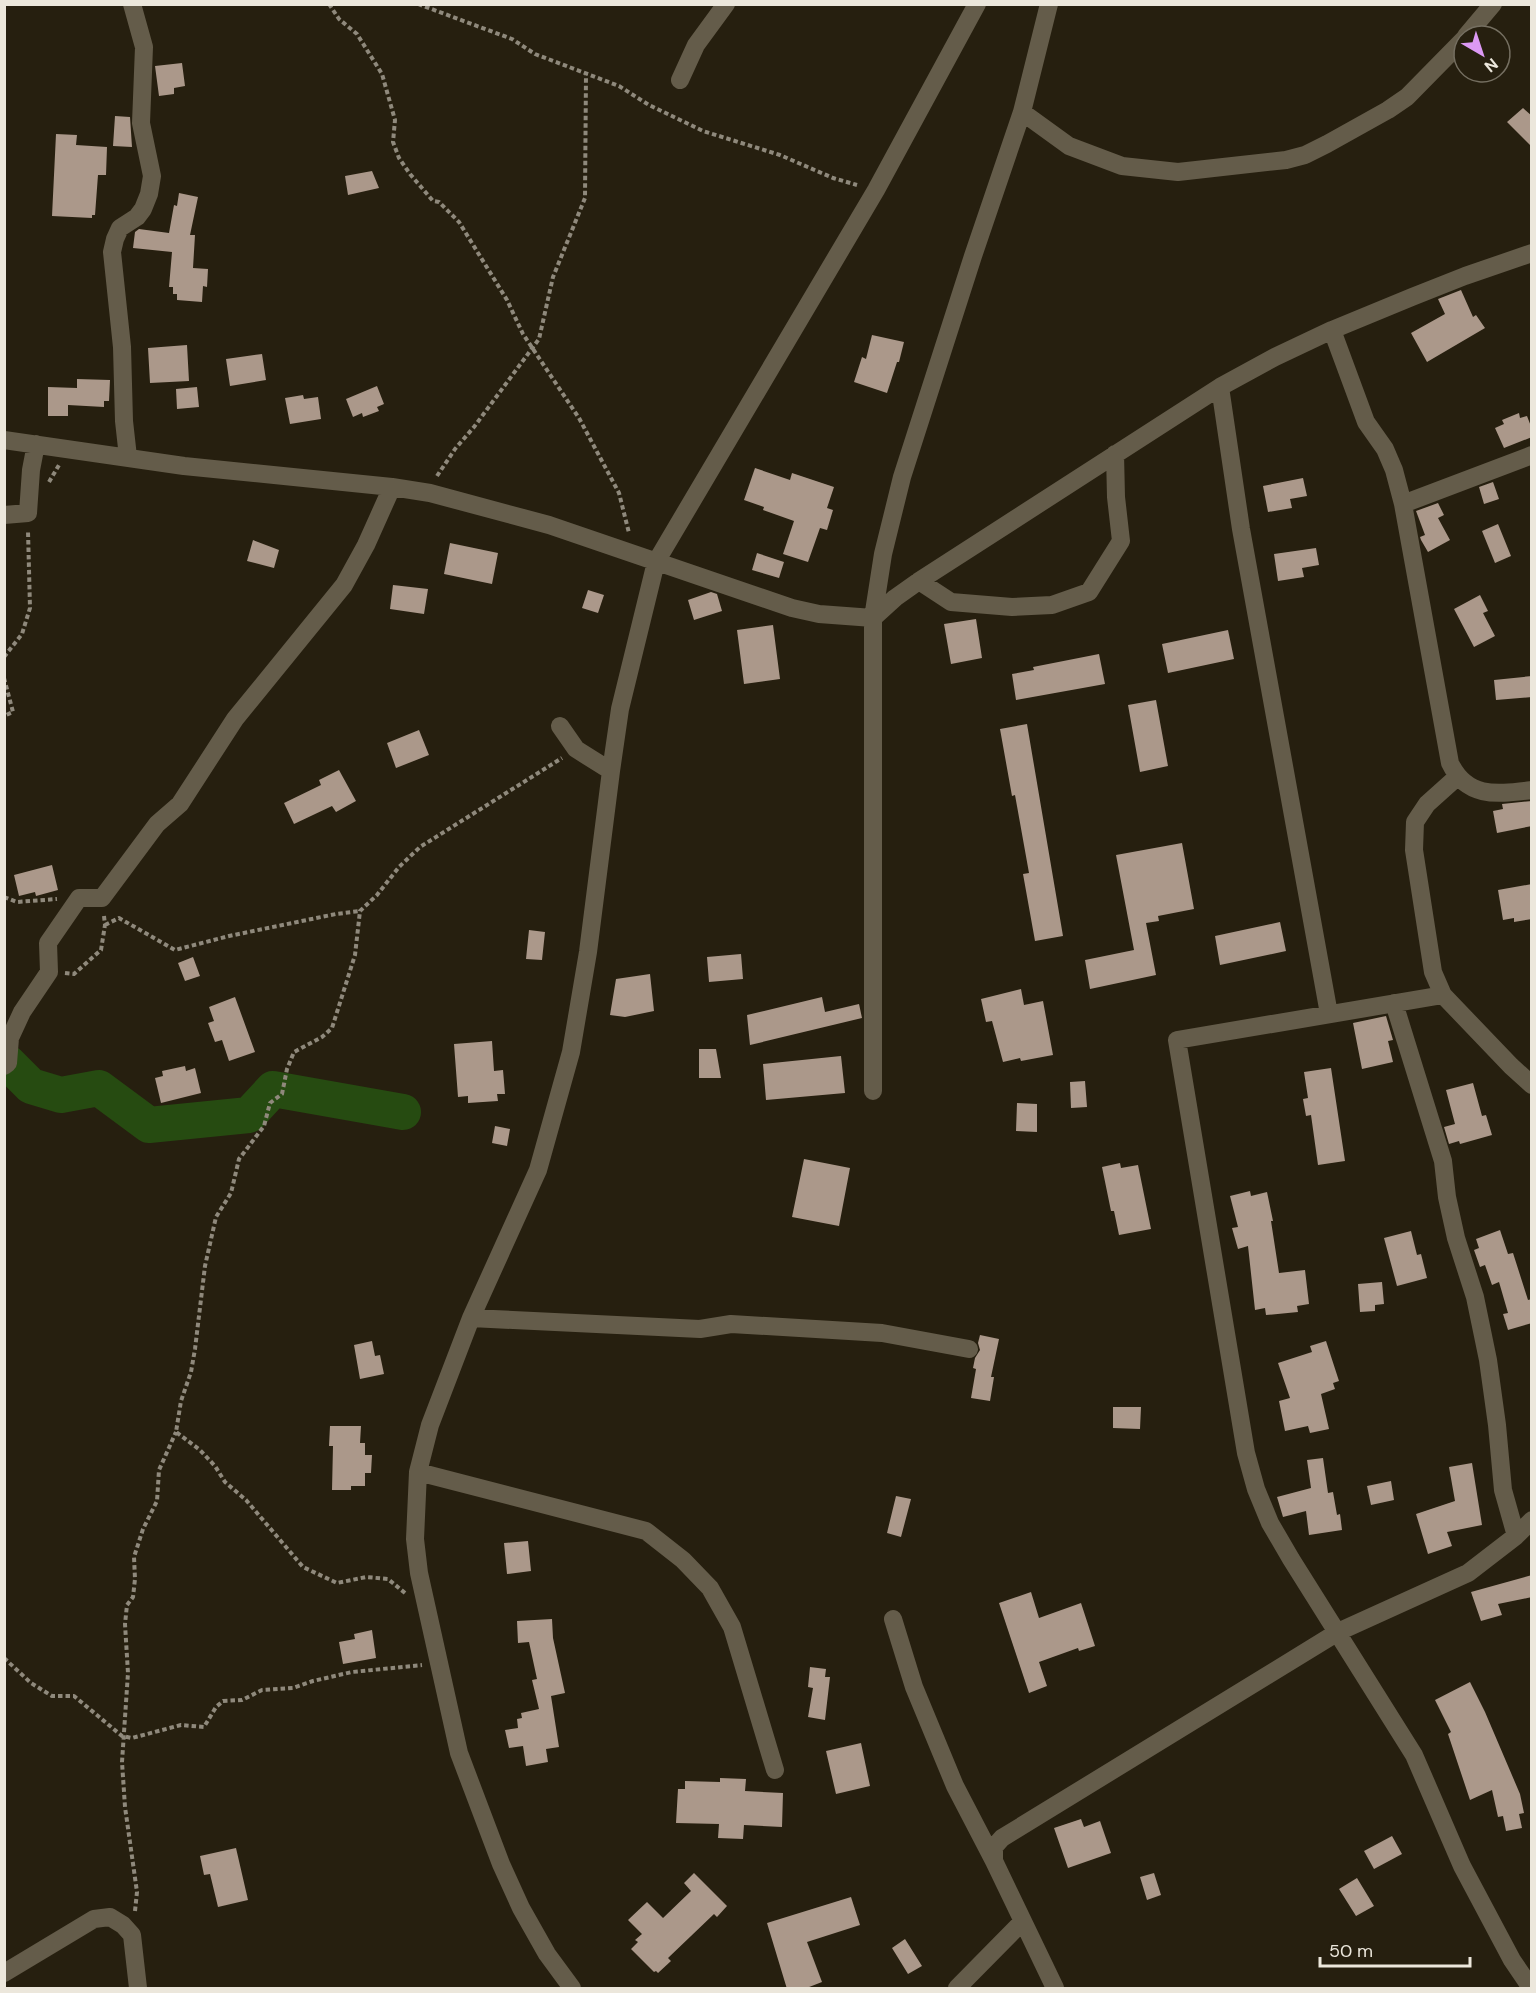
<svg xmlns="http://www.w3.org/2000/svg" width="1536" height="1993" font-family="'DM Sans',sans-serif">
	<rect width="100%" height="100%" fill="#261f0f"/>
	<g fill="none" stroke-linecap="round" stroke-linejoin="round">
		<path stroke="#264b11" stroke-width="36" d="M4,1063h4l23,23 30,9 38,-7 50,37 100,-10 24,-26 130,23"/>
	</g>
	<path fill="#ab988a" d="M182,63l3,23 -11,2v6l-15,2 -4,-30z
		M1523,108l9,8v31l-25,-25z
		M115,116l15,1 2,30 -19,-1z
		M56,134l21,1 -1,10 31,2 -1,28h-8l-3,40h-3v3l-40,-2z
		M372,171l7,17 -31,7 -3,-19z
		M179,193l19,4 -8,38h5l-2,33 15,1 -1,18 -4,-1 -1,16 -25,-2v-6h-4v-7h-4l3,-35 -39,-4 2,-16 4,-3 30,4 5,-28 3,1z
		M1461,290l12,27 3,-2 9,13 -58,34 -16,-29 34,-19 -7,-15z
		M872,335l32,7 -5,20h-2l-10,31 -33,-11 8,-25 4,2z
		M187,345l2,36 -39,2 -2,-35z
		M262,354l4,26 -36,6 -4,-27z
		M77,379l33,1 -1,21h-5v6l-36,-2v11h-20v-29l29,1z
		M377,386l7,18 -7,3 2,4 -16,6 -1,-4 -9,4 -7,-18z
		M197,387l2,20 -22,2 -1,-20z
		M303,395l1,4 14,-2 3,22 -31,5 -5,-26z
		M1519,413l1,5 7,-2 5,13v8l-28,11 -9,-20 9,-4 -2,-4z
		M755,468l35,12 2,-7 42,14 -7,21 6,2 -6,20 -7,-2 -12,34 -25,-8 11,-33 -31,-11 1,-3 -20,-7z
		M1303,478l4,18 -17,3 2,9 -24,4 -5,-26z
		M1493,482l6,17 -15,5 -5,-17z
		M1438,503l6,12 -6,3 12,22 -22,12 -7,-12 -1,-3 5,-2 -9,-24z
		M1498,524l13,32 -16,7 -13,-32z
		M253,540l26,10 -5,18 -27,-7z
		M450,543l48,10 -6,31 -48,-10z
		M1316,548l3,17 -17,3 2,9 -26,4 -4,-27z
		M757,553l27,9 -5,16 -27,-8z
		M393,585l35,4 -4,25 -34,-5z
		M588,590l16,5 -6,18 -16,-5z
		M711,592l6,2 5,17 -28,9 -6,-20z
		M1480,595l8,16 -5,2 12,23 -21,11 -20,-38z
		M976,619l6,39 -31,6 -7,-40z
		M773,625l7,54 -36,5 -7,-54z
		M1228,630l6,29 -66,14 -6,-29z
		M1099,654l6,30 -89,16 -4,-26 22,-4 -1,-3z
		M1532,676v21l-36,3 -2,-20z
		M1156,700l12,66 -28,6 -12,-67z
		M1027,724l36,212 -28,5 -12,-67 6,-1 -14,-78 -3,1 -12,-67z
		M419,730l10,25 -33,13 -9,-25z
		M339,770l17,31 -20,11 -4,-6 -38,18 -10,-21 37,-18 -2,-5z
		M1532,801v25l-35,7 -4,-22 10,-2 -1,-5z
		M1182,843l12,66 -36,7 1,5 -13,2 10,52 -66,14 -5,-29 49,-10 -18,-95z
		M52,865l6,25 -22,6 -1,-4 -16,4 -5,-21z
		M1532,884v35l-18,3v-4l-11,2 -5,-30z
		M1280,922l6,29 -66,14 -5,-29z
		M529,930l16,2 -3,28 -16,-1z
		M741,954l2,25 -34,3 -2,-25z
		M193,957l7,19 -15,5 -7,-18z
		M650,974l4,37 -29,6 -15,-2 6,-36z
		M1021,989l3,16 19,-4 10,54 -32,6 -1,-3 -17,4 -11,-41 -6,1 -5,-23z
		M235,997l20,55 -26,9 -7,-21 -7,2 -7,-19 6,-2 -5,-14z
		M822,997l3,15 34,-8 3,14 -112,27 -3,-30z
		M1386,1016l7,24 -5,1 5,21 -31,7 -9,-46z
		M492,1041l2,30 9,-1 2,24h-8l1,7 -30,2v-7l-10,1 -4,-53z
		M699,1049h17l5,29h-22z
		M841,1056l4,37 -79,7 -3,-36z
		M185,1066l1,5 9,-3 6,25 -40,10 -6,-25 8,-2 -1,-5z
		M1331,1068l14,93 -27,4 -7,-50 -5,1 -3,-17 5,-1 -4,-26z
		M1085,1081l2,26 -16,1 -1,-26z
		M1473,1083l9,33 4,-1 6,20 -32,9 -1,-3 -10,3 -5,-17 11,-3 -9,-34z
		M1017,1103l20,1v28l-21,-1z
		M495,1126l15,3 -3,17 -15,-3z
		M804,1159l46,9 -11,58 -47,-9z
		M1120,1163l1,5 17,-3 13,64 -32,6 -5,-24h-3l-9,-44z
		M1250,1191l1,5 16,-4 6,29h-2l8,52 26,-3 4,34 -12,2 1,6 -32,3 -1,-7 -10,2 -7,-64 -10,3 -6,-21 6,-1 -8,-31z
		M1500,1230l8,24 5,-1 15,47 4,-1v24l-24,7 -5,-16 5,-1 -9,-31 -7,3 -7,-20 -5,2 -6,-17 5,-2 -3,-9z
		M1411,1231l6,24 4,-1 6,24 -30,8 -13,-48z
		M1382,1282l2,22 -9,1v6l-15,1 -2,-28z
		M980,1335l19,4 -8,38h3l-4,24 -19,-3 5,-29 -3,-1 2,-10 5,-8 -2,-7z
		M372,1341l3,15 5,-1 4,19 -24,5 -6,-34z
		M1326,1341l13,40 -6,2 2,6 -14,5 8,35 -19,4 -2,-7 -23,5 -6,-30 11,-3 -12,-35 34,-11 -2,-6z
		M1113,1407h28l-1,22 -27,-1z
		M330,1426h31l-1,17h5v12h7l-1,18h-6v13h-14v4h-19l1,-44h-4z
		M1323,1458l5,35 5,-1 4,23 3,-1 2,16 -33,5 -3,-24 -23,6 -6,-20 34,-9 -4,-28z
		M1472,1463l10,62 -35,7 5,14 -24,8 -12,-40 39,-13 -6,-34z
		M1391,1481l3,19 -23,5 -4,-19z
		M896,1496l15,3 -10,38 -14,-4z
		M528,1541l3,30 -24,3 -3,-31z
		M1532,1575v22l-34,7 4,11 -21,6 -10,-29z
		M1031,1592l8,26 42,-15 14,43 -16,5 -1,-3 -39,14 8,24 -18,7 -30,-90z
		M552,1619l1,19 12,55 -14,3 8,51 -13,2 2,13 -22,4 -3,-20 -14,2 -4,-18 13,-2 -1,-9 5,-1 -1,-5 18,-4 -7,-29 5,-1 -8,-37 -11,1 -1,-22z
		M372,1630l4,28 -33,6 -4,-22 16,-3 -1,-5z
		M810,1667l16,2 -1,8h5l-5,43 -17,-3 5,-29 -5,-1z
		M1470,1682l15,30 35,82 4,19 -5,1 3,14 -16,3 -3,-15 -5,1 -6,-27 -22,10 -22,-66 3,-2 -16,-32z
		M861,1743l9,43 -34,8 -10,-43z
		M720,1778l26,1 -1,12 38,2 -1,34 -38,-2 -1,14 -25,-1 1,-14 -43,-1 2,-34h7v-8l35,1z
		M1081,1819l3,8 16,-6 11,32 -43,15 -14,-40z
		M1392,1836l10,18 -28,15 -10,-18z
		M236,1848l12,52 -30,7 -8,-33 -6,1 -4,-19z
		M694,1873l33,33 -10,11 -3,-3 -46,44 3,3 -13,12 -2,-2 -2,1 -23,-23 7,-7 -3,-2 7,-6 -14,-14 19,-18 16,16 28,-27 -7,-8z
		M1154,1873l7,22 -14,5 -7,-23z
		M1357,1878l17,28 -18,10 -17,-27z
		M851,1897l9,28 -53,17 15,40 -18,7h-17l-20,-66z
		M905,1939l17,27 -14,8 -16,-26z"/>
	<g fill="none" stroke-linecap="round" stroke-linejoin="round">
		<path stroke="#8f897c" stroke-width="4" stroke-dasharray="4.5 3" stroke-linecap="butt" d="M329,4l10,15 18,15 25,40 13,46 -2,22 6,16 11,16 23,27 6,1 20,20 48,78 16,34 56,84 40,75 10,40
			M418,4l94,35 23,15 84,32 30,19 54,26 77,24 53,23 24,7
			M437,476l18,-27 19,-22 65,-88 14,-62 32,-79 1,-124
			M49,482l10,-17
			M4,657l18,-23 8,-26 -2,-77
			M4,678l9,34 -9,4
			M4,897l13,5 40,-3
			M105,925l14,-7 56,32 54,-14 107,-22 24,-3
			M65,973l9,1 27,-24 4,-25 -1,-9
			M405,1593l-17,-14 -22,-2 -29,6 -34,-16 -57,-67 -21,-18 -10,-16 -15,-16 -24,-18 5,-31 10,-29 4,-23 10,-83 11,-49 15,-24 8,-34 25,-33 6,-23 12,-9 5,-25 7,-17 28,-15 10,-9 23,-73 5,-44 17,-16 22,-28 21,-20 142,-89
			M4,1658l27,25 21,13h22l48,40 10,2 49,-13 23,2 12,-20 7,-6 19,-1 20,-10 31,-2 20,-7 39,-9 70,-7
			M135,1911l2,-19 -12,-85 -3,-45 6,-89 -3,-49 2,-19 6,-8 2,-18 -1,-22 9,-28 14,-28 2,-31 17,-38"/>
		<path stroke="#645c4a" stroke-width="18" d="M1466,36l27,-32
			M680,80l16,-35 30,-41
			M1022,112l47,34 53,20 56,6 108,-12 19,-5 22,-11 61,-34 19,-13 57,-58
			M1332,330l34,92 19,27 9,21 9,34 47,259c17,36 47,31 82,27
			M1220,387l21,142 88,485
			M4,440l180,26 208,21 38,6 119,32 243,83 27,6 54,4 22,-20 24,-17 301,-194 55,-30 57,-27 80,-33 53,-21 67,-23
			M128,457l-4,-36 -2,-74 -10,-95 3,-13 5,-11 17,-11 6,-8 6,-15 3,-18 -11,-53 3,-76 -12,-43
			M1403,504l129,-49
			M4,515l24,-2 3,-43 5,-26
			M919,581l32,21 61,5 40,-2 37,-13 32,-51 -5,-44 -1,-43
			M560,726l16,23 35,22
			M1456,778l-29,26 -12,18 -1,28 19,122 10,23 68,71 21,19
			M1443,995l-266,45 69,413 10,36 14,34 21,36 123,196 48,111 50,94 19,28
			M1394,1003l49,158 4,36 9,41 19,59 13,63 9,65 6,65 13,46
			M4,1066l4,-3 2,-25 12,-26 27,-40 -1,-29 31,-45h23l55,-74 23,-20 55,-85 109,-134 22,-40 26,-58
			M873,1091v-473l10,-64 19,-77 71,-221 49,-144 27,-108
			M471,1318l229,11 31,-5 151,9 87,16
			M418,1472l228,59 37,29 27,28 22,39 43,143
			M893,1619l21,68 41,99 39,75
			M4,1973l90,-54 16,-2 13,8 9,10 6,53
			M572,1988l-25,-34 -26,-46 -20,-44 -42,-111 -40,-180 -4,-34 3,-67 12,-47 41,-107 67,-148 33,-118 17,-100 23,-181 9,-62 36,-147 220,-372 101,-186
			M957,1988l66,-67
			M1055,1988l-61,-127v-14l8,-9 336,-206 130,-59 48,-37 16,-16"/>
	</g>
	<rect width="1536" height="1993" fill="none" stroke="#ece7dc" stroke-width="12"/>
	<g transform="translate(1482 54) rotate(141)"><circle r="28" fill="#261f0f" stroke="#756f61" stroke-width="1.5"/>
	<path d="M0-4.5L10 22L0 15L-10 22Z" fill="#dc99f4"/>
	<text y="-9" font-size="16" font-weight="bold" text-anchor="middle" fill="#ece7dc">N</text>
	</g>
	<path d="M1320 1957v9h150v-9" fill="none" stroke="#ece7dc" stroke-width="3"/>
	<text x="1329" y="1957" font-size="18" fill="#ece7dc" stroke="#261f0f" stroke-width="4.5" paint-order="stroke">50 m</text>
</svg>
